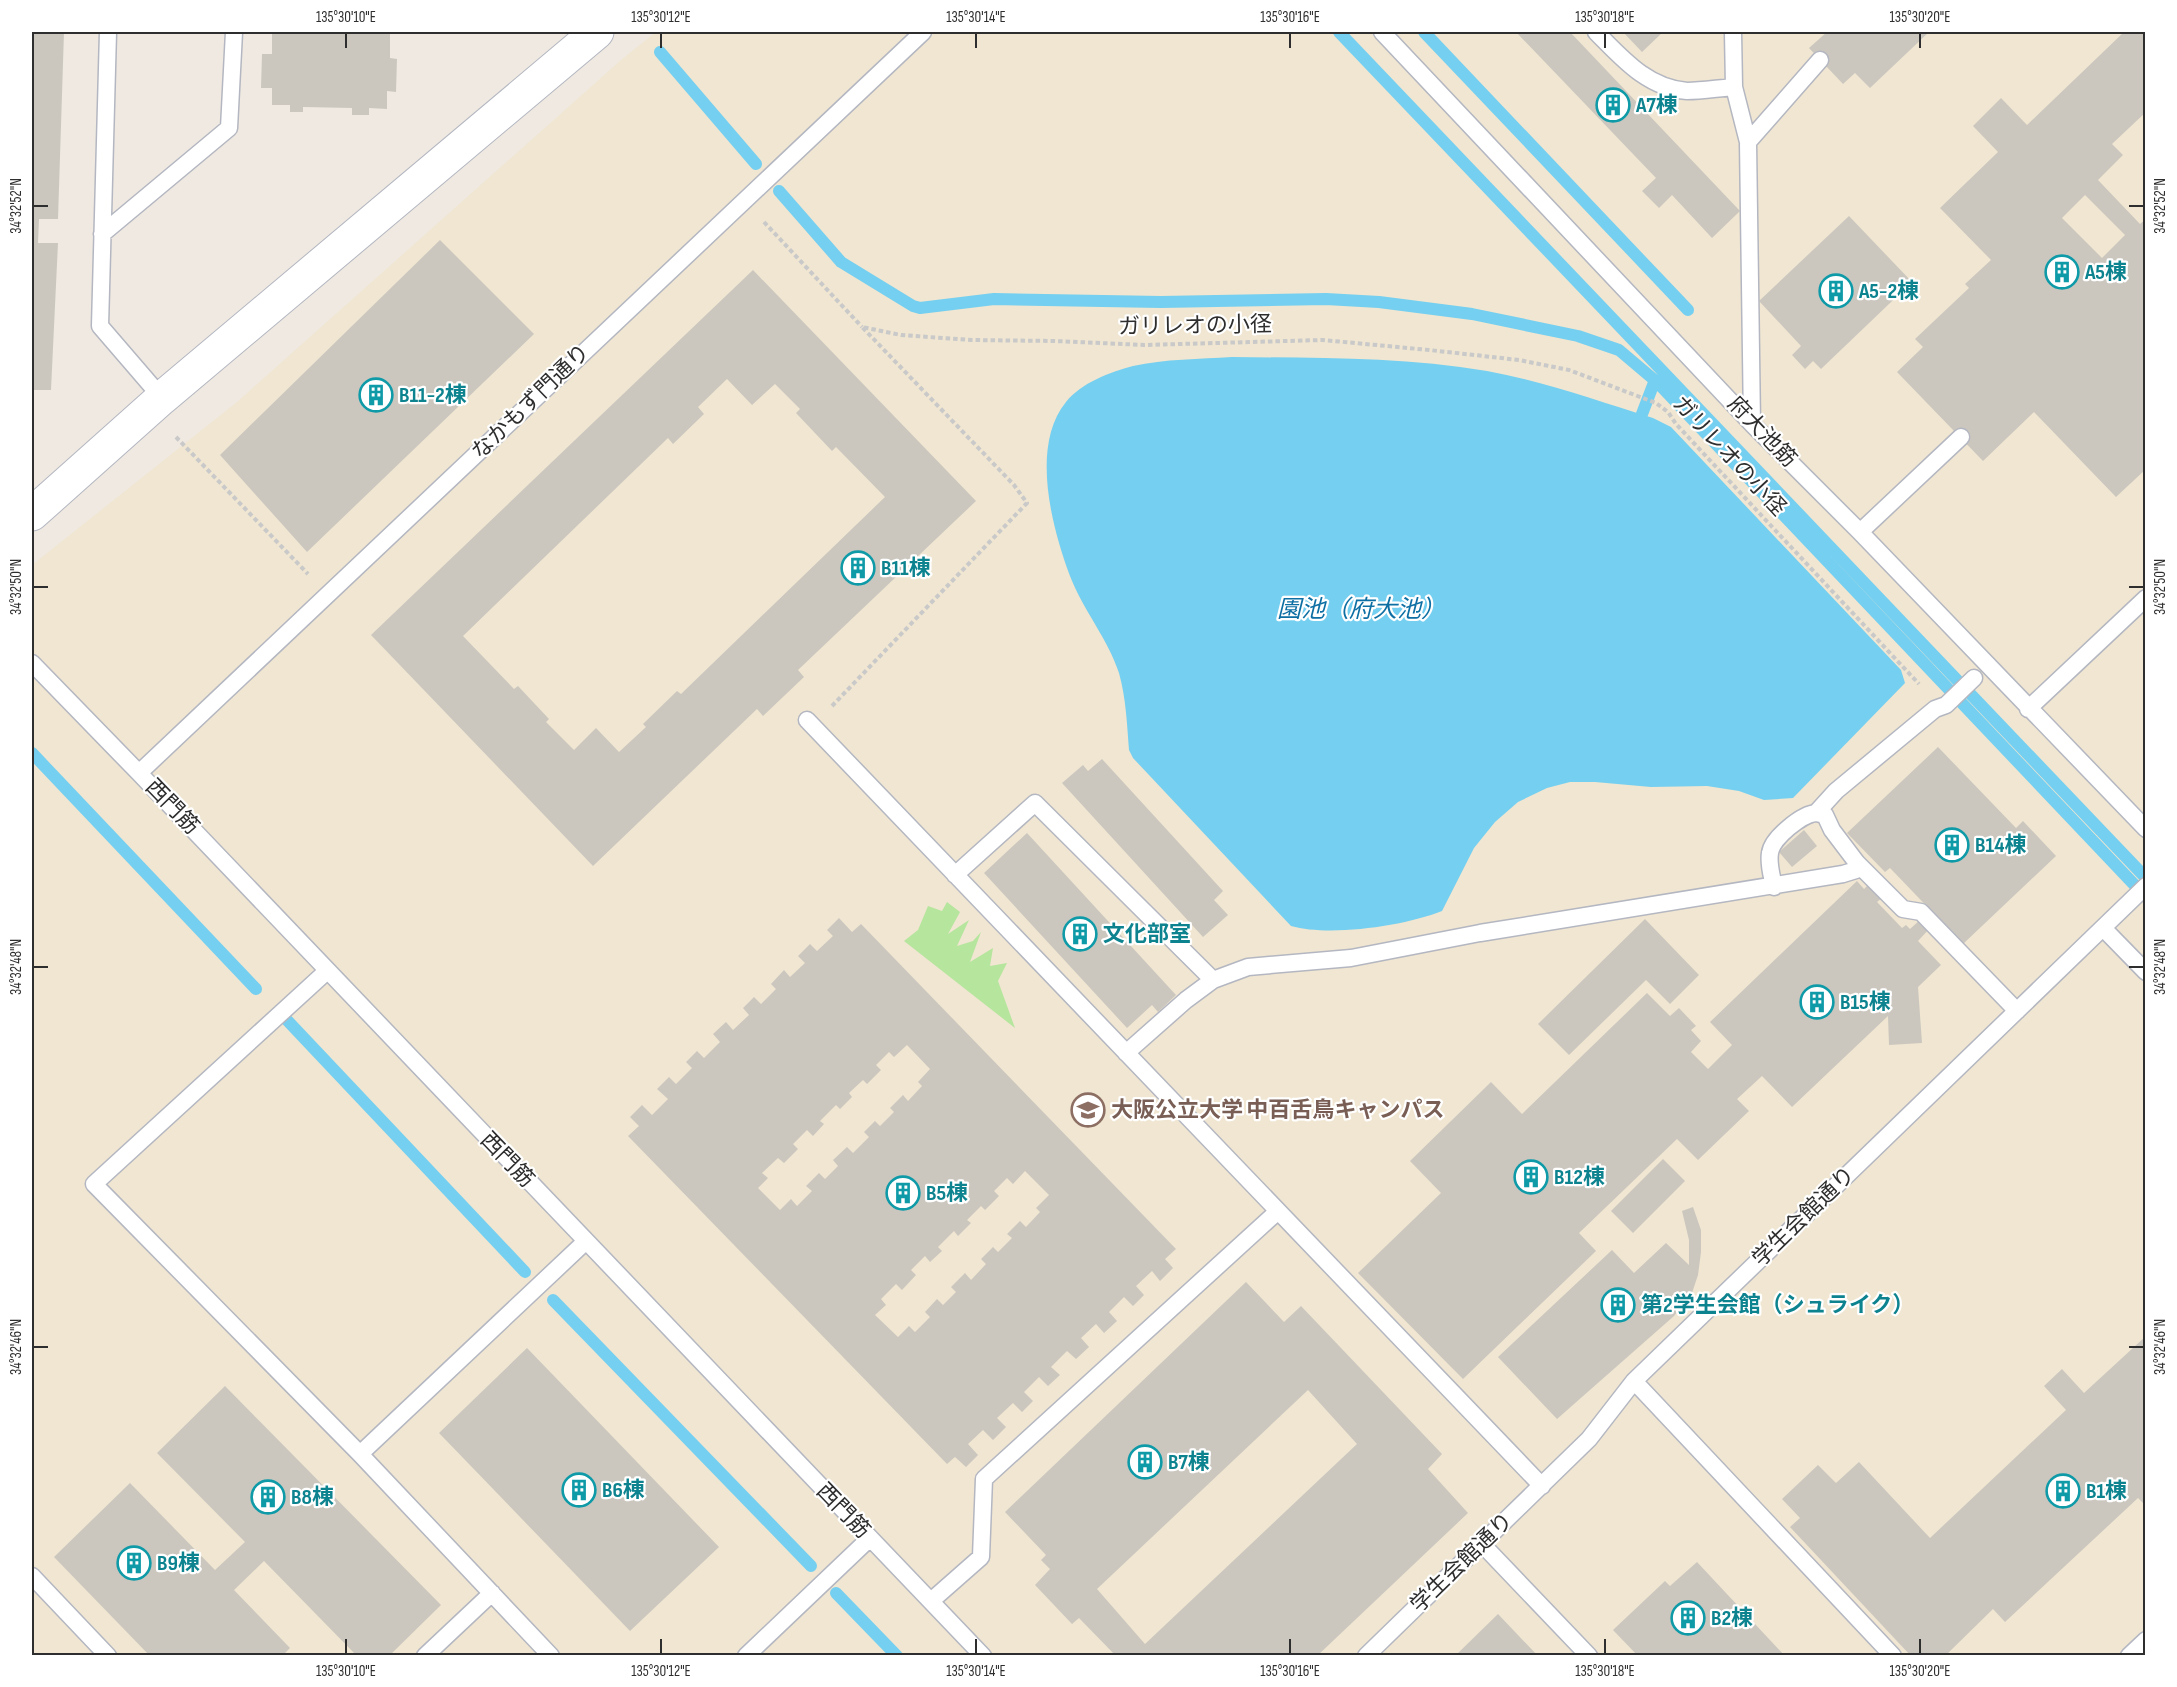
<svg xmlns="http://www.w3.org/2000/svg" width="2177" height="1687" font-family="'Sofia Sans Condensed','Noto Sans JP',sans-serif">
	<rect width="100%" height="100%" fill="#efe9e1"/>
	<path fill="#f0e6d1" d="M656,32h1489v1623l-2113,1v-1091l205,-163 384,-342z"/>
	<path fill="#b6e59e" d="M947,902l13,10 -12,22 21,-14 -12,26 16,-5 8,-9 -11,30 23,-14 -3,18 17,-3 -9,18 17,47 -111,-87 14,-11 10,-24 14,5z"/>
	<path fill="#75cff0" d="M1232,357c85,1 171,0 255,14 56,10 111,30 166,47l18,9 230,243 4,13 -112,115 -29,2 -25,-9 -32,-5 -56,1 -56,-5h-25l-23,6 -29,14 -23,20 -21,26 -32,63c-38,15 -112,26 -151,15l-158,-168 -4,-8c-2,-26 -3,-52 -10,-77 -11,-34 -36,-63 -49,-97 -18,-48 -40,-130 -4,-174 15,-19 44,-30 67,-36 32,-7 67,-7 99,-9z"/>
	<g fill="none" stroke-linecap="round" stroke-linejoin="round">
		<path stroke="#75cff0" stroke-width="12" d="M1339,32l807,846
			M1424,32l264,278
			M660,52l96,112
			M779,191l62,71 72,44 7,2 74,-9 167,3 165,-3 53,3 93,12 106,22 41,14 39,33 487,513
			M1642,414l13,-34
			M32,753l224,236
			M284,1017l241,255
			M553,1300l258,266
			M836,1593l61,63"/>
	</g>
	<path fill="#cbc7bf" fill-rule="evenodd" d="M32,32h32l-6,187h-19l-1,24h20l-7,147h-19z
		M272,32h118v26l7,1 -1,33 -9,-1v18l-18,-1v7h-17v-7l-49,-1v5h-13v-7h-18v-17h-11l1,-34h10z
		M1516,32h54l170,179 -28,27 -40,-43 -13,13 -17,-17 14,-13z
		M1623,32h40l-21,20z
		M1827,32h102l-59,56 -15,-15 -12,11 -34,-36z
		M2124,32h22v80l-34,32 11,11 -25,25 42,44 6,-5v250l-30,28 -82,-85 -51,49 -86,-89 26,-25 -8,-8 54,-51 -4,-4 26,-24 -51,-52 58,-56 -25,-26 28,-28 26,27zM2085,195l40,40 -23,23 -40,-40z
		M1849,216l63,66 -91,87 -8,-8 -8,8 -13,-14 9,-9 -42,-45z
		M440,240l94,94 -227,218 -87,-97z
		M753,270l223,231 -178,169 6,7 -41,39 -6,-7 -164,157 -222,-231zM727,379l25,26 23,-21 25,25 -4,4 36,38 4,-4 49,50 -204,197 -4,-3 -34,33 3,3 -27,25 -23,-24 -22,22 -28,-28 3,-3 -31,-33 -4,3 -51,-53 205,-198 5,6 31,-30 -6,-7z
		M1938,747l78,81 7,-7 33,35 -93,88 -73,-76 -5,4 -38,-39z
		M1102,759l121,132 -9,9 14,15 -25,22 -141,-154 21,-18 5,6z
		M1804,830l13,16 -25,21 -13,-15z
		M1027,833l149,162 -18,17 -6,-7 -25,23 -143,-155z
		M1857,881l7,8 5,-5 13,14 -5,4 25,26 4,-3 4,4 11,-10 9,9 -12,13 23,24 -23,22 4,56 -33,2 -1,-29 -96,91 -30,-31 -25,23 12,12 -51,49 -21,-21 -98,94 17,18 -133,128 -105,-106 83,-80 -31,-32 81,-79 31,32 125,-121 23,23 9,-8 17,18 -5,4 10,11 -10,11 17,17 24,-24 -22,-23z
		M839,918l13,14 9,-8 315,325 -11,10 8,9 -13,13 -8,-10 -16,15 8,9 -11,11 -9,-9 -15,15 8,9 -13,12 -8,-9 -15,14 8,9 -13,12 -9,-8 -16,16 9,8 -12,11 -9,-9 -15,15 9,9 -11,11 -9,-9 -16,15 9,9 -13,13 -10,-10 -15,14 10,11 -12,12 -11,-10 -8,7 -319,-328 11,-10 -9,-9 12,-12 10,10 16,-16 -11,-10 12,-12 7,7 16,-16 -6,-6 11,-11 7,7 16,-16 -7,-8 13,-12 7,8 16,-15 -6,-7 11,-11 7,7 15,-15 -5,-5 13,-14 6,7 15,-14 -7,-7 12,-12 7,7 16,-15 -6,-6zM907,1045l23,24 -12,13 4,4 -14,15 -5,-6 -13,13 4,4 -14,14 -5,-5 -11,11 5,5 -16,16 -6,-6 -14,13 5,6 -13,13 -6,-6 -13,13 6,5 -15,15 -6,-7 -11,11 -22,-22 10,-10 -6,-5 16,-15 6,5 14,-14 -5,-5 14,-14 6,6 11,-12 -4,-3 16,-16 4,4 12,-12 -3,-4 14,-13 4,4 14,-14 -5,-5 13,-13 5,5zM1025,1171l24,24 -13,13 4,4 -14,15 -6,-6 -13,13 5,4 -14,14 -5,-5 -12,12 5,5 -15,16 -6,-7 -14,14 5,5 -13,13 -6,-6 -12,13 5,5 -15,15 -6,-6 -11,11 -23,-22 11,-10 -5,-6 15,-15 6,6 14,-15 -5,-5 14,-14 5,6 12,-11 -4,-4 16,-16 4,5 13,-13 -4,-3 14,-14 4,4 14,-14 -5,-5 13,-13 6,6z
		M1645,919l54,56 -29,29 -24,-24 -77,75 -31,-31z
		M1663,1159l22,22 -52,52 -22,-22z
		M1693,1207l8,23v22l-3,23 -6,18 -18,23 -117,103 -59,-62 114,-107 22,23 32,-30 23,22v-25l-7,-29z
		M1246,1282l38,40 17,-16 141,148 -14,15 40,44 -151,143h-201l-37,-38 -7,6 -37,-39 15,-16 -9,-9 5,-5 -41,-43zM1308,1390l49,54 -212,200 -48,-55z
		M2146,1336v170l-8,-8 -133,124 -12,-13 -48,47h-34l-121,-129 10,-9 -18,-19 36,-34 18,18 23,-21 71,76 136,-128 -22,-24 18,-17 22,24z
		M527,1348l192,199 -89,84 -191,-198z
		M225,1386l216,219 -52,51h-32l-93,-95 -30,29 56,58 -8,8h-132l-96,-99 76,-74 85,87 30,-28 -88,-89z
		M1697,1562l88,94h-147l-25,-26 52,-49 5,5z
		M1498,1614l40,42h-83z"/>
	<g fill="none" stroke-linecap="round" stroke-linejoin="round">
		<g stroke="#b4b7c1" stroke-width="19">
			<path id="lane" d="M108,32l-8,294 62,72
				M1382,32l370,392 108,108 286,297
				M1596,32c26,26 51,56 91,59 15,0 32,-3 47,-4
				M1733,32l1,55 14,55 4,282
				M1748,142l72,-82
				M102,234l127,-106 5,-96
				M1860,532l101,-95
				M32,663l107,110 844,883
				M1974,678l-28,27 -11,4 -99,82 -20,22 9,2 7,15 25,33 46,46 18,3 96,99
				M2028,709l118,-111
				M807,720l735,766
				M139,773l784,-741
				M955,875l80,-72 178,177 -27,20 -60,53
				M1774,887c-2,-11 -6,-23 -4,-34 2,-15 32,-39 46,-40
				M2103,928l43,44
				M327,971l-233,213 266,270 191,202
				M1213,980l35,-13 103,-9 129,-25 363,-59 13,-4 1,-7
				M1634,1381l259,275
				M360,1454l225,-212
				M1482,1544l107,112
				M32,1576l76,80
				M931,1601l50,-44 3,-78 294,-268
				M425,1656l67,-63
				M746,1656l124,-118
				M1366,1656l223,-217 45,-58 512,-495
				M2129,1656l17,-16"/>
		</g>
		<g stroke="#b4b7c1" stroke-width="35">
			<path id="secondary" d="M32,514l130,-116 435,-366"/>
		</g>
		<path stroke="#c9c9c9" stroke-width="4" stroke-dasharray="4.5 3" stroke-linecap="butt" d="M764,222l98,105
			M176,437l132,137
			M832,706l195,-203 -13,-18 -152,-158 39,8 70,5 84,1 89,4 179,-5 106,10 90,10 50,10 87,33 12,9 8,12 243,260"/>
		<use href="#lane" stroke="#fff" stroke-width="16"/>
		<use href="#secondary" stroke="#fff" stroke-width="33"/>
	</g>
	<path fill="none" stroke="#2e2e2e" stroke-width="2" d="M346,33v15M661,33v15M976,33v15M1290,33v15M1605,33v15M1920,33v15M33,206h15M2129,206h15M33,587h15M2129,587h15M33,967h15M2129,967h15M33,1347h15M2129,1347h15M346,1639v15M661,1639v15M976,1639v15M1290,1639v15M1605,1639v15M1920,1639v15"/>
	<defs>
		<g id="building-ring" transform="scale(1.725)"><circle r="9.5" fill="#fff" stroke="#0f9aa8" stroke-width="1.5"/><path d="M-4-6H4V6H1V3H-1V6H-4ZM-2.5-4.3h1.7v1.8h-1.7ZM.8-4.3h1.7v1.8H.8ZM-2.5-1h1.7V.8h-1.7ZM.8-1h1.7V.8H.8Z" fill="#0f9aa8"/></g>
		<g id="university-ring" transform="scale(1.725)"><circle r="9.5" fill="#fff" stroke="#8d6e63" stroke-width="1.5"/><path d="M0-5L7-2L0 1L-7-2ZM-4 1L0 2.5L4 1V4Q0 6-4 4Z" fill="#8d6e63"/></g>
	</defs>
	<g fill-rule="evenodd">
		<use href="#building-ring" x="1613" y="105"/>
		<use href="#building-ring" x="2062" y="272"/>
		<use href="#building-ring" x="1836" y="291"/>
		<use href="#building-ring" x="376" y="395"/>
		<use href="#building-ring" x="858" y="568"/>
		<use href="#building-ring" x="1952" y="845"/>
		<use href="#building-ring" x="1080" y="934"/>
		<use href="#building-ring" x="1817" y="1002"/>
		<use href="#university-ring" x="1088" y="1110"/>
		<use href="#building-ring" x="1531" y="1177"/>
		<use href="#building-ring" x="903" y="1193"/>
		<use href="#building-ring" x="1618" y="1305"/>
		<use href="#building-ring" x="1145" y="1462"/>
		<use href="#building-ring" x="579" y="1490"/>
		<use href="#building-ring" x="2063" y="1491"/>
		<use href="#building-ring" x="268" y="1497"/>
		<use href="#building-ring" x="134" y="1563"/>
		<use href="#building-ring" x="1688" y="1618"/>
	</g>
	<g text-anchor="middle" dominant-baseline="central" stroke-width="4.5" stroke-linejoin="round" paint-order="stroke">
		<g font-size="22" font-weight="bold" fill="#0d838f" stroke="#fff" text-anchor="start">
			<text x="1636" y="105">A7棟</text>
			<text x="2085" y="272">A5棟</text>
			<text x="1859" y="291">A5-2棟</text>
			<text x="399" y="395">B11-2棟</text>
			<text x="881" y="568">B11棟</text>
			<text x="1975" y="845">B14棟</text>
			<text x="1103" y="934">文化部室</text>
			<text x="1840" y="1002">B15棟</text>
			<text x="1554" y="1177">B12棟</text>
			<text x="926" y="1193">B5棟</text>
			<text x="1641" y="1305">第2学生会館（シュライク）</text>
			<text x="1168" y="1462">B7棟</text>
			<text x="602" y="1490">B6棟</text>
			<text x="2086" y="1491">B1棟</text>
			<text x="291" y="1497">B8棟</text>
			<text x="157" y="1563">B9棟</text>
			<text x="1711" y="1618">B2棟</text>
		</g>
		<g font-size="22" fill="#2e2e2e" stroke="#fff">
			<text transform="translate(1195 326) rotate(-1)">ガリレオの小径</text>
			<text transform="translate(531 402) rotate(-44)">なかもず門通り</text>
			<text transform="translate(1762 432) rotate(46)">府大池筋</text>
			<text transform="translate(1729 456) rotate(47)">ガリレオの小径</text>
			<text transform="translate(172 807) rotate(46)">西門筋</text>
			<text transform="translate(507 1160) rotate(46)">西門筋</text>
			<text transform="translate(1804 1217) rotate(-44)">学生会館通り</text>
			<text transform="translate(843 1511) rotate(46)">西門筋</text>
			<text transform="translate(1462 1563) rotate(-44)">学生会館通り</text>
		</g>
		<g font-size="22" font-weight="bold" fill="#785e54" stroke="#fff" text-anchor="start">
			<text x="1111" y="1110">大阪公立大学 中百舌鳥キャンパス</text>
		</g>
		<g font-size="24" font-style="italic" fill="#0d6fa3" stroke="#fff">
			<text x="1361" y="609">園池（府大池）</text>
		</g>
	</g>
	<rect width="2177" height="1687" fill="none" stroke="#ffffff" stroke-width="66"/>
	<rect x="33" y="33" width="2111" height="1621" fill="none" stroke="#2e2e2e" stroke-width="2"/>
	<g font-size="15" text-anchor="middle" fill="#2e2e2e">
		<text x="346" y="22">135°30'10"E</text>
		<text x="661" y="22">135°30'12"E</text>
		<text x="976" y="22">135°30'14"E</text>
		<text x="1290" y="22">135°30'16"E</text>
		<text x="1605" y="22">135°30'18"E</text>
		<text x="1920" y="22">135°30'20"E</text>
		<text transform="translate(16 206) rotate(-90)" y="5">34°32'52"N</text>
		<text transform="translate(2160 206) rotate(-90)" y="5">34°32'52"N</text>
		<text transform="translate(16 587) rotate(-90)" y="5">34°32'50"N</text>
		<text transform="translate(2160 587) rotate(-90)" y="5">34°32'50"N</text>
		<text transform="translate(16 967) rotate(-90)" y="5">34°32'48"N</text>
		<text transform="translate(2160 967) rotate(-90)" y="5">34°32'48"N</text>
		<text transform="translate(16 1347) rotate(-90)" y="5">34°32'46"N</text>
		<text transform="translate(2160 1347) rotate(-90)" y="5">34°32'46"N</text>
		<text x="346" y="1676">135°30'10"E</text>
		<text x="661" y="1676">135°30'12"E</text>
		<text x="976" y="1676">135°30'14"E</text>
		<text x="1290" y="1676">135°30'16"E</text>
		<text x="1605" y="1676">135°30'18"E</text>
		<text x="1920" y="1676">135°30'20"E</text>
	</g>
</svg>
